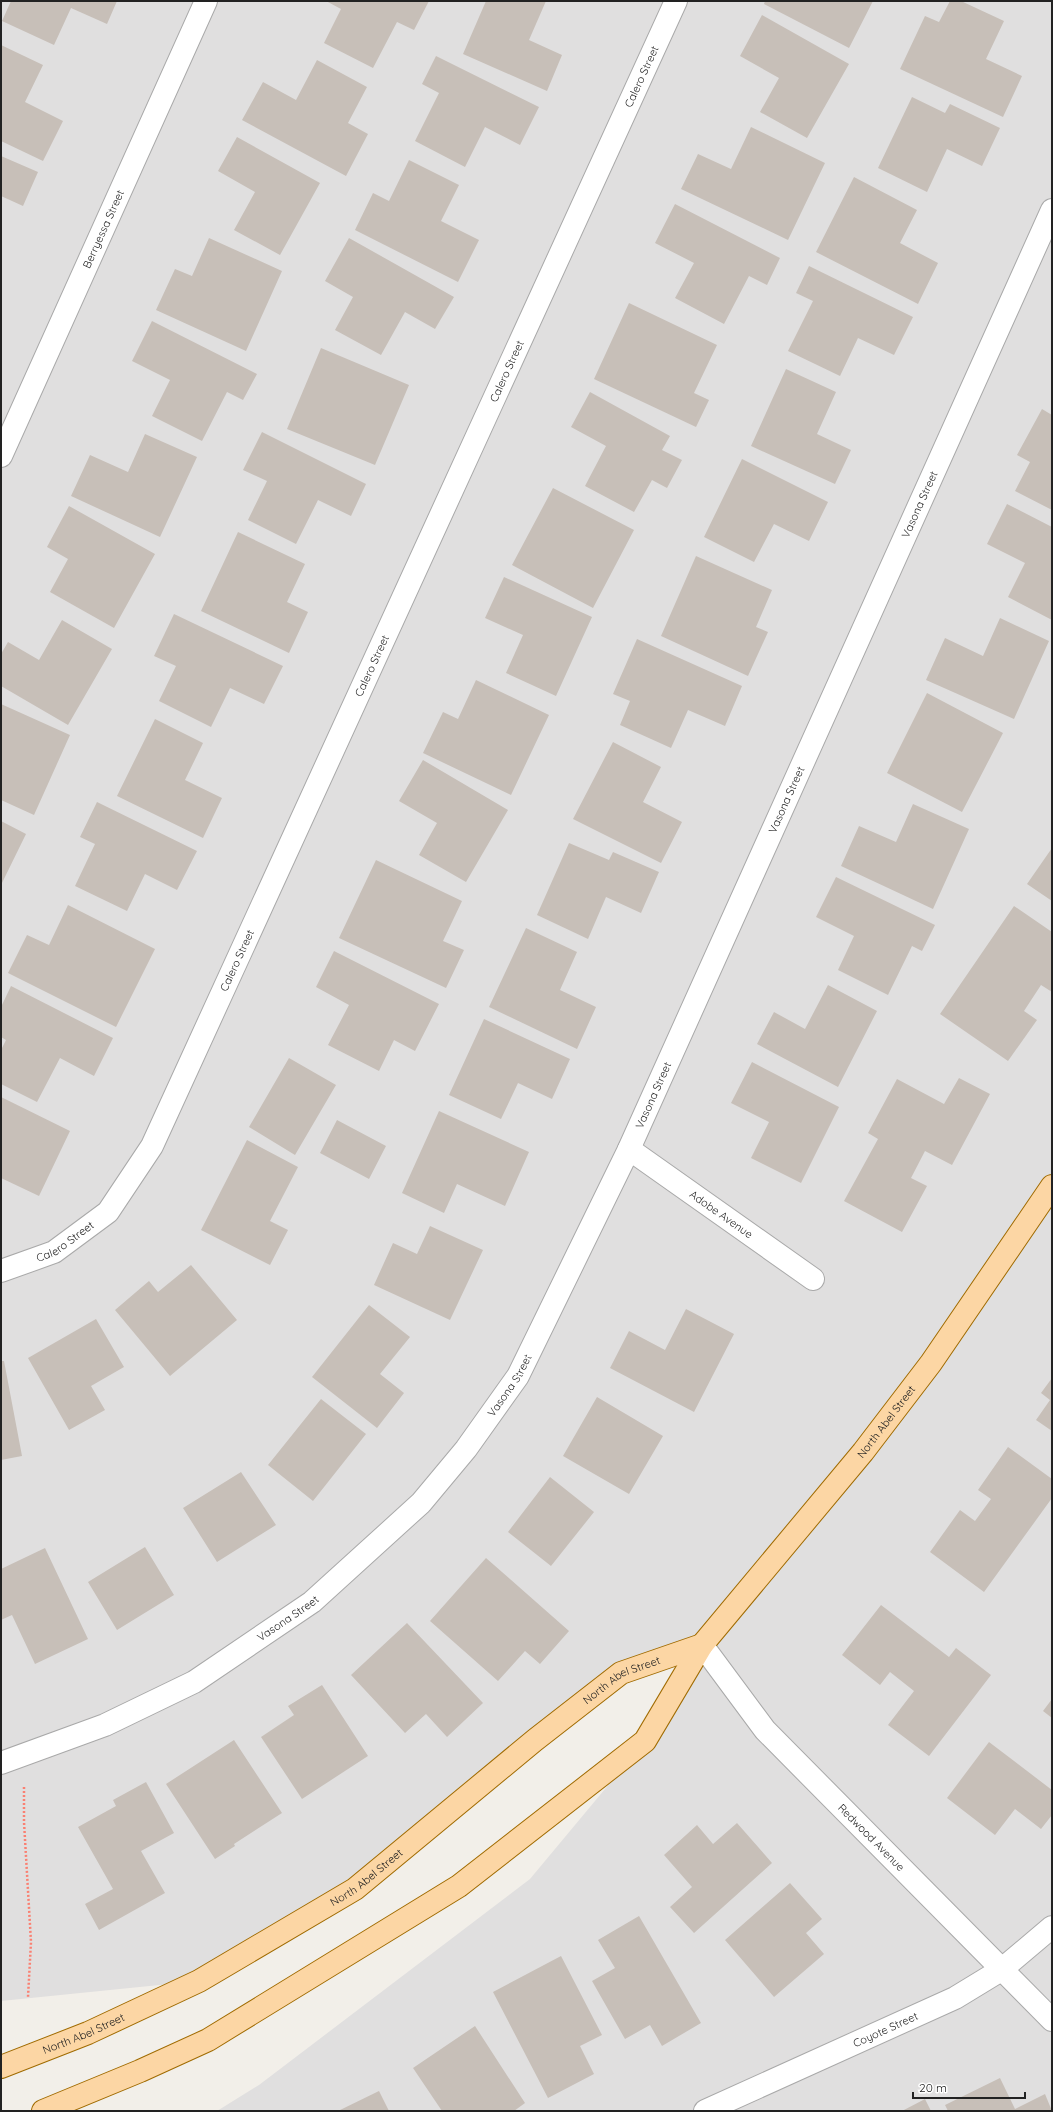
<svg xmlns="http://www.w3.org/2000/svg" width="1053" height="2112" font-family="Quicksand,sans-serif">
	<rect width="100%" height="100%" fill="#f2efe9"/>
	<path fill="#e0dfdf" d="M1,1h1051v2110h-835l42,-26 271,-206 115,-138 56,-95 -80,27 -266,216 -156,92 -198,20z"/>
	<path fill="#c7bfb8" d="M11,1h106l-10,23 -36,-16 -17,37 -52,-24z
		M326,1h103l-15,29 -17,-8 -24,46 -49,-25 17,-34z
		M486,1h60l-17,39 33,15 -15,36 -84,-37z
		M765,1h108l-24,47 -85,-44z
		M950,1h11l43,20 -18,38 36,17 -19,41 -103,-48 25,-53 14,6z
		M762,15l87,49 -42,74 -47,-26 19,-34 -39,-22z
		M1,45l42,20 -18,37 38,19 -20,40 -42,-20z
		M436,56l103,51 -19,38 -35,-18 -20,40 -50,-26 24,-48 -17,-9z
		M317,60l50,27 -19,36 20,11 -22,42 -104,-56 21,-38 33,18z
		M912,97l33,16 5,-9 50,24 -18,38 -35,-17 -20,43 -49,-24z
		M751,127l74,36 -37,77 -107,-51 17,-35 33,15z
		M237,137l83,46 -40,72 -46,-25 21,-38 -37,-21z
		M1,156l37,16 -15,34 -22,-10z
		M409,160l50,25 -18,36 38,19 -21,42 -103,-52 18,-37 16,8z
		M854,177l63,33 -17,33 38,20 -20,41 -102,-52z
		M675,204l105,54 -13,27 -18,-9 -25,48 -49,-26 19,-35 -39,-20z
		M209,238l73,33 -36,80 -90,-41 19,-41 17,7z
		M349,238l105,59 -19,32 -30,-17 -24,43 -46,-25 18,-33 -28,-16z
		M809,266l104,51 -19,38 -36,-17 -18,38 -52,-25 25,-50 -17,-8z
		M629,303l88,42 -23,48 15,7 -13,27 -102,-48z
		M152,321l105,53 -14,26 -16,-8 -25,49 -50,-25 18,-36 -38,-19z
		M321,348l88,37 -34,80 -88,-36z
		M786,369l50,23 -19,42 34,16 -16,34 -84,-38z
		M590,392l80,44 -8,14 20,10 -15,28 -15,-8 -18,32 -49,-26 21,-40 -35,-19z
		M1042,409l10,6v95l-37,-19 15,-29 -13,-7z
		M262,432l104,52 -15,32 -33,-16 -22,44 -48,-24 19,-39 -24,-11z
		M145,434l52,23 -37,80 -89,-41 19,-41 38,17z
		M742,459l86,43 -19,39 -35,-17 -20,38 -50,-25z
		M553,488l81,42 -41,78 -81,-43z
		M1007,504l45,23v93l-44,-23 17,-34 -38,-19z
		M69,506l86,48 -41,74 -64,-36 18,-33 -21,-12z
		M238,532l67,32 -18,38 21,10 -19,41 -88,-42z
		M696,556l76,34 -16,37 12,5 -20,44 -87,-40z
		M504,577l88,40 -36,79 -50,-23 17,-38 -38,-17z
		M174,614l109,52 -19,38 -34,-16 -19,39 -52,-26 17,-35 -22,-10z
		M1000,618l49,23 -35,78 -88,-39 19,-42 38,18z
		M62,620l50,29 -44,76 -67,-39v-32l7,-12 31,18z
		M637,639l105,47 -17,40 -37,-16 -17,38 -51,-23 10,-24 -17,-7z
		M476,680l73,35 -38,80 -88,-42 20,-41 15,7z
		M927,693l76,40 -41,79 -75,-39z
		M1,704l69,31 -36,80 -33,-15z
		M155,719l48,24 -18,37 37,18 -19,40 -86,-42z
		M613,742l48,25 -18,35 39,20 -21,41 -88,-44z
		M423,760l85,50 -42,72 -47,-27 18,-32 -38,-22z
		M97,802l100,49 -20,39 -32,-16 -18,37 -52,-25 20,-42 -15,-7z
		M913,804l56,25 -36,80 -92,-43 18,-40 37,16z
		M1,821l25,13 -25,51z
		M569,843l40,17 4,-8 46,20 -18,41 -35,-16 -18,42 -51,-24z
		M1052,848v53l-25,-17z
		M376,860l86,41 -19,40 21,9 -18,38 -107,-50z
		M836,877l99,48 -13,26 -10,-5 -24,49 -50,-25 16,-34 -38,-19z
		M68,905l87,44 -39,78 -108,-54 19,-38 22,10z
		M1014,906l38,26v60l-11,-7 -17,26 13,9 -29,41 -68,-47z
		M526,928l51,24 -17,38 36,17 -19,42 -88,-42z
		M334,951l105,53 -24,47 -21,-11 -15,31 -51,-26 21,-40 -33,-18z
		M828,985l49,26 -39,76 -81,-43 17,-32 31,17z
		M11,986l102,52 -19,38 -34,-18 -23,44 -36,-18v-34l5,-10 -5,-3v-30z
		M484,1019l86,40 -18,40 -34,-16 -17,36 -52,-24z
		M289,1058l47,27 -41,70 -46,-28z
		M752,1062l87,45 -38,76 -50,-25 18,-36 -38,-19z
		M959,1078l31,16 -38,71 -27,-14 -14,27 16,8 -25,46 -58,-31 34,-62 -10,-6 29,-54 47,25z
		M1,1097l69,34 -31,65 -38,-18z
		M439,1111l90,41 -24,54 -48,-22 -13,29 -42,-20z
		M337,1120l49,26 -17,33 -49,-26z
		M247,1140l51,27 -28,54 18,9 -18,35 -69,-35z
		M430,1226l53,24 -33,70 -76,-35 19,-42 24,11z
		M191,1265l46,55 -67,56 -55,-66 34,-29 9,11z
		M369,1305l41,32 -30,37 24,19 -27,35 -65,-51z
		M686,1309l48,25 -40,78 -84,-44 19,-37 36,19z
		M96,1319l28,48 -33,19 14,24 -36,20 -41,-72z
		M1,1361h3l18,95 -21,4z
		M1052,1378v53l-16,-11 14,-20 -9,-7z
		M597,1397l66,39 -34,58 -66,-38z
		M321,1399l45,35 -53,67 -45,-36z
		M1008,1447l44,32v19l-68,94 -54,-40 30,-42 15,11 16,-22 -13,-9z
		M241,1472l35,53 -59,37 -34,-54z
		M550,1477l44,35 -43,54 -43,-34z
		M145,1547l29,48 -57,35 -29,-48z
		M45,1548l43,91 -53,25 -23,-49 -11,5v-51z
		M486,1558l83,73 -29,33 -15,-13 -27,30 -68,-60z
		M881,1605l68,52 7,-9 35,27 -62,81 -41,-31 26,-34 -24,-19 -10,13 -38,-30z
		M407,1623l76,80 -36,34 -21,-23 -21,19 -54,-58z
		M322,1685l46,71 -66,43 -41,-62 33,-22 -6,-9z
		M1052,1699v19l-9,-7z
		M234,1740l48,73 -48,31 1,2 -20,13 -49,-75z
		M989,1742l63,48v25l-11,14 -26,-20 -20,26 -48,-37z
		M146,1782l28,51 -33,18 24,42 -66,37 -14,-26 28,-15 -35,-62 38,-21 -3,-6z
		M737,1823l35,40 -78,70 -24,-26 22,-20 -28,-32 33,-30 16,19z
		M790,1883l32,36 -16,14 18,21 -50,43 -49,-57z
		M639,1916l62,107 -39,23 -12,-21 -25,14 -33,-58 23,-13 -17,-28z
		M561,1956l41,79 -22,11 14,28 -46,24 -55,-106z
		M475,2026l50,77 -11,8h-72l-29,-43z
		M1000,2078l15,31 30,-15 7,17h-104l-3,-6z
		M379,2091l10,20h-51z
		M925,2099l6,12h-29z"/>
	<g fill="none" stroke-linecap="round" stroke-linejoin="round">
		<g stroke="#a9a9a9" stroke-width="24">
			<g id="minor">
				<path id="s1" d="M1,456l205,-455"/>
				<path id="s2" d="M629,1149l184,130"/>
				<path id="s3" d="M1,1271l53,-19 54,-40 44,-66 524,-1145"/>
				<path id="s4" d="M702,1645l63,85 287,290"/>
				<path id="s5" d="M1,1763l104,-38 89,-43 118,-80 109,-99 45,-54 52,-73 111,-227 423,-939"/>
				<path id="s6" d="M705,2111l250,-113 46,-28 51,-43"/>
			</g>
		</g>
		<g stroke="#a06b00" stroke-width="24">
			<g id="primary">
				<path id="s7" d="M1,2067l87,-34 111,-52 156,-92 180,-149 86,-67 81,-28"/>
				<path id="s8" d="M43,2111l97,-40 68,-31 251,-154 186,-145 57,-96 161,-193 68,-89 121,-177"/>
			</g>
		</g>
		<path stroke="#fa8072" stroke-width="2.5" stroke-dasharray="2 2" stroke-linecap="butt" d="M24,1787v35l7,120 -3,55"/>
		<use href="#minor" stroke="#fff" stroke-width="22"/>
		<use href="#primary" stroke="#fcd6a4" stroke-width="22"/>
	</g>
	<g text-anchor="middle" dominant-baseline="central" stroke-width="3.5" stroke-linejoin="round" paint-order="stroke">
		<g font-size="11" fill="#222" stroke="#fff">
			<text stroke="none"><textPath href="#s3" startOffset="1379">Calero Street</textPath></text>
			<text stroke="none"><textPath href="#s1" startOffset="249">Berryessa Street</textPath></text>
			<text stroke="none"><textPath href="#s3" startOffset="1055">Calero Street</textPath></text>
			<text stroke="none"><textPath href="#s5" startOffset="1619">Vasona Street</textPath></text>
			<text stroke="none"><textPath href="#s3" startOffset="731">Calero Street</textPath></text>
			<text stroke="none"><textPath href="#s5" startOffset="1295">Vasona Street</textPath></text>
			<text stroke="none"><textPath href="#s3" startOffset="407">Calero Street</textPath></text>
			<text stroke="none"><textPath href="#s5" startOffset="971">Vasona Street</textPath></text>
			<text stroke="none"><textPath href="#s2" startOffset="113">Adobe Avenue</textPath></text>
			<text stroke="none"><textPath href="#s3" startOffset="71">Calero Street</textPath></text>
			<text stroke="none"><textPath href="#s5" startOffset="647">Vasona Street</textPath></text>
			<text stroke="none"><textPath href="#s8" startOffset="1111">North Abel Street</textPath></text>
			<text stroke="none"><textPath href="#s5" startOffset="323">Vasona Street</textPath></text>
			<text stroke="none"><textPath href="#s7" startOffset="737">North Abel Street</textPath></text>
			<text stroke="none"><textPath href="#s4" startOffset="257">Redwood Avenue</textPath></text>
			<text stroke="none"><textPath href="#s7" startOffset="413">North Abel Street</textPath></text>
			<text stroke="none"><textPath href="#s6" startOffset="198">Coyote Street</textPath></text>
			<text stroke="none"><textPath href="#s7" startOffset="89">North Abel Street</textPath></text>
		</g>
	</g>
	<rect width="1053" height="2112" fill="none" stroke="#222222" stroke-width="4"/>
	<path d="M913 2092v6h112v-6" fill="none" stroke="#222222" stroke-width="2"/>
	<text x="919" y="2092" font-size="12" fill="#222222" stroke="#ffffff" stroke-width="3" paint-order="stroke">20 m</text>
</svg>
